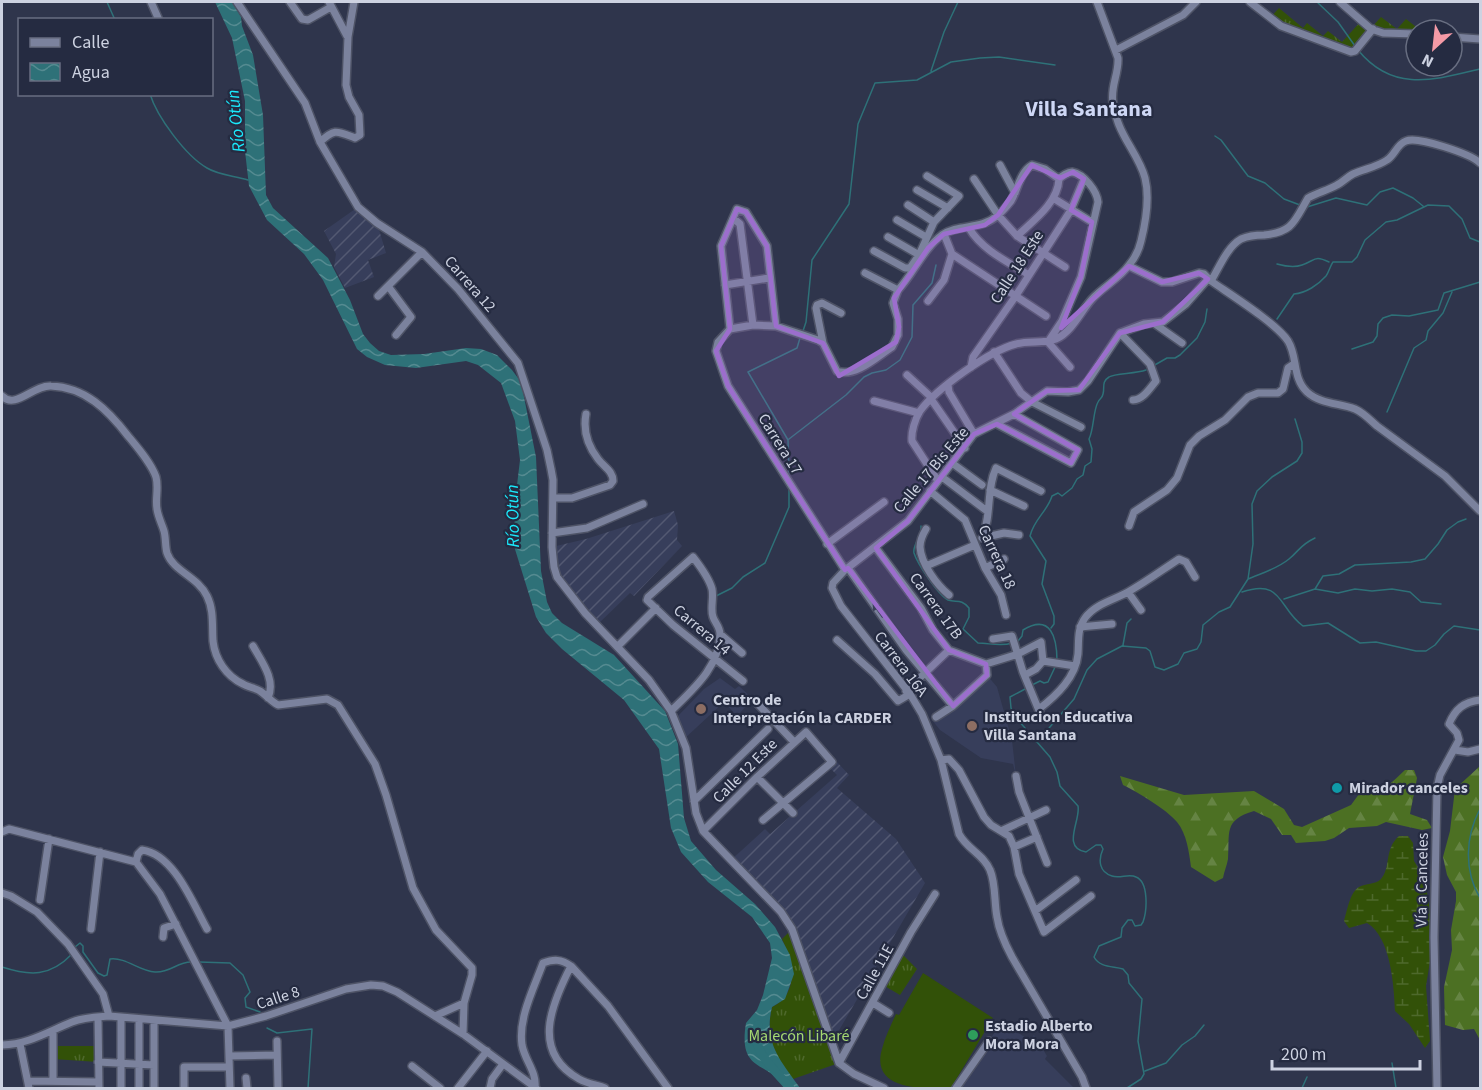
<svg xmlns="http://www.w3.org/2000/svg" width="1482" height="1090" font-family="'Source Sans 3',sans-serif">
	<defs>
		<pattern id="industrial-furrows" width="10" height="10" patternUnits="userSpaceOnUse" patternTransform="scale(1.5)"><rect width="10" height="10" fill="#373e5b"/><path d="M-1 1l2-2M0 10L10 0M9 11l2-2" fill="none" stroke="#535972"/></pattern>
		<pattern id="grass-tufts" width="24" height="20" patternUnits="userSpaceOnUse" patternTransform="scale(1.5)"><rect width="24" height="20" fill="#325108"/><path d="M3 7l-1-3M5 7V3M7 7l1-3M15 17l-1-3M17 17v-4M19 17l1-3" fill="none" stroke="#4e692c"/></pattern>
		<pattern id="forest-firs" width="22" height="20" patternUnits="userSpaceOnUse" patternTransform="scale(1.5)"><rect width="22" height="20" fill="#4c7023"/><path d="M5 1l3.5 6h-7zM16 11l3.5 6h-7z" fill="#658443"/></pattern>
		<pattern id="wetland-marsh" width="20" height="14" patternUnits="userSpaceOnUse" patternTransform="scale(1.5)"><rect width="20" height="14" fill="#325108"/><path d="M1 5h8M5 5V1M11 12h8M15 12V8" fill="none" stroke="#4e692c"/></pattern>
		<pattern id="water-waves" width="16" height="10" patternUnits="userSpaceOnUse" patternTransform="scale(1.5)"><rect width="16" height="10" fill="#2e7178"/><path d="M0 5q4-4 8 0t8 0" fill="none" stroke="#558b91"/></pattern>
	</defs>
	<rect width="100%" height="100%" fill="#2f354c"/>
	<path fill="#373e5b" d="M987,675l10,12 15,53 4,36 -3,-12 -32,-6 -41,-28 -8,-10z
		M720,678l15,11 4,-3 14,13 -16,17 -13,-14 -41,38 -8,-21 29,-30z
		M1002,1022l27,18 5,-5 13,21 -2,3 29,29h-118z"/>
	<path fill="url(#industrial-furrows)" d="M358,207l19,16 9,30 -18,7 6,17 -29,11 -11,-21 2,-13 -12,-23z
		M674,511l4,14 -1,15 5,6 -48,50 -4,-3 -33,32 -40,-48 -5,-30 34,-8z
		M837,762l12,13 -12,13 59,51 29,44 -94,161 -39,-115 -11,-17 -51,-51 35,-32 5,5 67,-59 -7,-7z"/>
	<path fill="url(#grass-tufts)" d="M1279,8l24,20 4,-5 16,13 5,-5 14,11 20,-22 9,8 10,-11 16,12 9,-10 14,11h-4v4l-43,-4 -18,21 -85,-33z
		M792,929l47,134 -46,16c-18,-21 -28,-44 -21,-72 28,-14 21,-45 10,-68z
		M901,953l16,16 -17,26 -17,-10z
		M52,1046h46v16l-45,-3z"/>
	<path fill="url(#forest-firs)" d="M1480,766v274l-6,-11 -11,1 -18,-5 -1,-38 8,-37 -1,-20 5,-29v-9l-9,-17 -4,-18 7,-26 5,-42z
		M1405,770h9l3,8 -7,36 17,6 5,8 -10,2 -36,-8 -9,4 -28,2 -15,10 -9,3 -29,2 -5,-8h-9l-11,-16 -17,-8c-31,9 -24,22 -26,48 -1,6 -4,13 -5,19l-8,4 -24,-15c-2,-14 -4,-33 -14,-45 -11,-13 -38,-29 -54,-37l-3,-9 64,19 70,-4 30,18 10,16 8,2 49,-22 11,-15 7,-5c15,9 25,-5 36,-15z"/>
	<path fill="url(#wetland-marsh)" d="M1399,836h9l5,7 1,18 10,16 5,26 3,46 -6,37 4,55 -5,7 -16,-24 -14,-13c-1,-25 -4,-74 -28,-88l-18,5 -5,-7c3,-10 6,-29 15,-34 7,-4 16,-2 22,-8 10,-11 3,-30 18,-43z"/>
	<path fill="#325108" d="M923,973l70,45 -42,70c-29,1 -81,2 -69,-39 3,-12 9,-24 14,-35l3,1z"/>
	<path fill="url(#water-waves)" d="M215,2h17l9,15 1,9 11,29 10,60 3,80 7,13 55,50 22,42 13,34 7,9 9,8 12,4 33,-1 42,-6 15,1 16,6 15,15 9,12 15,75 5,114 6,31 5,11 10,10 52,32 51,56 13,33 6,74 7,23 25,29 39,34 20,23 15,28 4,19 -9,25 -13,8c-9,36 9,54 28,81h-15c-19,-29 -47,-15 -39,-65l11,-13 6,-15 9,-37 -2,-15 -18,-26 -44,-35 -27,-30 -10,-24 -12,-79 -35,-49 -62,-51 -16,-16 -10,-16 -22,-71 1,-44 5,-42 -5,-39 -14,-38 -23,-18 -12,-4 -50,7 -31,-3 -18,-8 -10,-8 -34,-69 -19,-26 -37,-34 -18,-34 -4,-35v-50l-13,-63z"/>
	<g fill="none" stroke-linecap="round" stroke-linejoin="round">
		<path stroke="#2e7178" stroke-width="1.5" d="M107,2l8,18
			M1317,2l21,20 17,24
			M1358,50c35,43 76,30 122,19
			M931,71l13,-39 14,-30
			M150,94c7,23 36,62 57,74 11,7 29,8 41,12
			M1215,136l6,4 27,36 17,7 19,16 16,6
			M1307,207l29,-9 31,7 13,-13 13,-4 20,10 10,8
			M1277,264c7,2 17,4 25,1 14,-5 12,-10 27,-3
			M1277,319l17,-25c12,-1 24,-9 32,-18 3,-4 4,-10 7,-14h19l5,-5 8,-17 21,-18 11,-2 31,-15 21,1 13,13 8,19 10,4
			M803,331l3,-9 6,-62 37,-56 9,-80 17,-41 42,-3 34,-18 29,-4 19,-1 56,8
			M1352,349l21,-7 4,-6 1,-12 5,-6 9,-3 17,1 29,-6 6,-17 36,-11
			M1153,366l14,-8h8l5,-3 17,-17 8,-16 2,-13
			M1387,412l27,-64 12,-8 2,-9 15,-18 9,-21
			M789,439l57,-44 18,-18 8,-4 14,-3 14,-10 12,-23 1,-32 19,-22 4,-18
			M789,475l-1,-35 -40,-68 49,-24 3,-10
			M921,526v6
			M918,539c-2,4 -5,9 -4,14 3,10 24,42 34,47 8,3 13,-2 21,8v9l-6,12 15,14c11,0 23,4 34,0
			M1248,579c14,-6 29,-10 41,-20 11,-9 11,-14 26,-21
			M1315,589l8,-13 16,-2 16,-9 56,-3 14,-3 13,-15 9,-14 11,-8 8,-3
			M1242,592c41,-14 36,16 61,34l25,-3 32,20 16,-1 40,9h10l9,-6 9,-11 10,-8 26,4
			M716,596l16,-8 11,-11 22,-14 24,-56v-19
			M1284,599l31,-10 23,4 17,-4 17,2 20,-2 18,3 11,10 20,2
			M1051,628l3,-4v-8l-12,-32 4,-23 -16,-25c4,-17 17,-24 22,-40l6,-3 4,3 10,-8 5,-9 6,-4 2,-9 6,-4 1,-13 -3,-10c5,-10 4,-28 9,-37 2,-4 4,-3 5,-8 2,-6 -2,-12 6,-17 6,-4 26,-3 37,-7
			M1018,641l4,-5 1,-6c28,-17 34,8 34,31
			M1123,645l4,-22 4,-4
			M1032,685l8,-4 4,2 4,-1 8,-17
			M1027,688l-17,9 1,11 5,10 9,10 3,9 9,5 13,15 7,15 3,14 18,20c3,14 -17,42 8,46l10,-7h5l2,4c-5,11 -4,23 9,27 8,3 17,-3 24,1 13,5 11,34 7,45l-2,3 -6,1 -3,-6h-4l-6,8 -1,9 -22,9 -5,11c6,11 19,9 29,12l5,6 1,8 13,16 -4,42 6,33 -3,5 -14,9
			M1037,742l37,-43 13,-29 10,-11 25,-13 24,2 4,3 5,16 9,3 14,-6 6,-11 13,-4 4,-7 2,-17 16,-13 11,-5 18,-28 5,-35 -1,-40 5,-13 15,-14 25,-16 5,-8v-11l-7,-23
			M1480,809c-15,28 -16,62 0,89
			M75,947l5,-4 3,3v6l15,21 6,3 3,-1 3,-16c16,-2 29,12 45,13 15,1 22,-10 36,-10
			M199,962l31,1 13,12 7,17 -5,6 1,9 14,5
			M2,967c28,9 48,10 70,-13
			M267,1028l10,5 35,-4 -4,59
			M1392,1063l4,25
			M1145,1071l21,-8 16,-18 13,-9 9,-11
			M1302,1088l5,-11"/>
		<path stroke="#2e7178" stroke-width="9" d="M758,1025c-10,24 19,47 32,63"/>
		<g stroke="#4e5366" stroke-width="10">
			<path id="minor" d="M151,2l8,18
				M237,2l68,101 15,39 38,65 19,16 45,29 36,37 60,74 29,87 4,19 2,11 -1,67 2,20 3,10 28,36 64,67 22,31 15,37 10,65 7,18 78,81 11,17 47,134 15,11 30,14
				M290,2l12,17 6,1 23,-13
				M329,2l18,34
				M1250,2l31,24 70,26 4,-1 18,-22
				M1340,2l31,27 12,4 33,1
				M1452,37l28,2
				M1116,50l67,-35 13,-13
				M320,142c15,-14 17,-11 35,-4l5,-3 -1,-20 -10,-18 -3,-12 2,-48 6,-35
				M1000,165l15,28
				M974,179l24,36 19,21 48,31
				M917,190l31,18
				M1053,198l39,24
				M908,205l26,17
				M733,218l7,6 13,101
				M897,220l29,17
				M969,228c13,22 39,34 60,47
				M1017,236c16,-15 41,-33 42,-57 3,-3 9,-7 13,-7 12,2 25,19 26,30l-17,75 -19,44 -14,21
				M888,237l33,19
				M874,251l31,17h5l9,-13 15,-33 25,-26 -32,-20
				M952,254l94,62
				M1129,266l33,16h10l27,-9 5,1 7,7c20,14 65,42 77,60 10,16 4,37 19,51 13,12 32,11 48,17 9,4 15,11 22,17l68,50 35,35
				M865,273l33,17
				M1211,281c8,-13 16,-34 30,-42 7,-3 15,-4 23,-4 29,-3 30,-13 44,-37 9,-5 20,-8 29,-13 6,-3 10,-8 16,-11 11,-5 24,-7 34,-14 8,-5 10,-16 19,-19 12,-5 65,13 74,22
				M725,285l44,-7
				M388,286l23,31 -15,18
				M378,296l44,-44
				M928,301l16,-21 8,-26 -8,-20
				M1155,324l27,19
				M730,329l-9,-83 16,-37 9,3 21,34 9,80
				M1120,333l30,31 6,17c-6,7 -13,19 -23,19
				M1048,342l22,25
				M823,343l-7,-35 1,-3 5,-2 19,10
				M994,352l27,41 11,9 49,25
				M971,367l2,-10 42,-60 56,-87 13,-31
				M907,375l25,23
				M948,385l1,7 25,42
				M2,396c13,14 31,-11 49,-10 34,1 57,24 77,50 10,12 23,27 28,41 3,11 -1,22 1,32 1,8 5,15 7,22 2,7 1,15 3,22 6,18 31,24 40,43 7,14 5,30 6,45 2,18 13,35 30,43 5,3 12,4 17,7 6,4 11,10 18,14l49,-6 11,6 37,59 11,31 27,93 23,42 36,38v7l-8,28 -1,31
				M931,399l34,49
				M874,401l45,12
				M997,424l74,39 7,-13 -64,-36
				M952,463l30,22
				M942,477l45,34
				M938,481l-26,-40c-1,-9 3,-22 8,-30 16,-22 69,-60 96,-67 13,-4 27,0 40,-5 16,-7 25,-28 36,-40 11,-12 28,-21 37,-34 6,-7 10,-15 12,-24 5,-20 9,-43 4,-63 -5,-19 -19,-35 -26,-53 -3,-7 -4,-15 -6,-22 -3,-16 6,-29 5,-45l-21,-56
				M990,490l34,16
				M930,491l35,29 20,48 16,27 5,20
				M553,498h19l38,-13 3,-4c0,-10 -9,-14 -15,-22 -10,-13 -15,-29 -12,-45
				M1129,526l5,-14 33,-22 10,-12 13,-33 9,-9 26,-16 23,-23 10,-4h20l5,-4 5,-21 6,-4
				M926,529c-3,5 -6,12 -6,18 1,17 17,38 29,48
				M552,533l35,-5 56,-24
				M982,538c10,-22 4,-49 14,-70l45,23
				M982,538l22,-5 15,2
				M827,544l57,-42
				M876,548l45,60 12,22 16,20 37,14
				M926,566l49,-21
				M848,568l58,82 47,56
				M985,568l19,-9
				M845,570l-117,-184 -12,-35 2,-9 12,-13 23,-4 23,1 42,14 5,3 14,28c18,7 41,-15 55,-24l6,-12v-16l-5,-16 5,-13c15,-16 26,-42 44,-55 18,-12 38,-4 56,-20 5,-4 9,-9 13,-14 7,-12 9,-29 21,-36l13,4 14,10
				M1128,592l13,18
				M1080,627l32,-3
				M720,634l22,19
				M993,639l19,-3 11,36 17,41
				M837,640l38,34 23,27 12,-7
				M253,646c9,16 23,34 15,52
				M618,646l38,-38
				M1043,661l32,5
				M986,664l32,-10 23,-12 2,19 -7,8 -11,6
				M906,691l43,-41
				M757,703l37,39
				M1039,709c18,-14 37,-32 39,-55 1,-13 -1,-25 7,-36 10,-14 29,-18 43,-26 18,-10 34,-22 51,-33l7,3 9,15
				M671,711c21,-21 49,-44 49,-77 0,-7 -5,-11 -7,-17 -3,-8 1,-19 -1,-28 -3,-11 -12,-23 -19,-32l-45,40 -1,3 26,25 70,56
				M936,717l17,-11 34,-31 -1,-11
				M1455,750l13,2 12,-3
				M941,760l8,-1 10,11 25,47 7,8 18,11 5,11 5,27 25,58 47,-36
				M1016,776l3,16 28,71
				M757,777l36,36
				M694,801l74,-72
				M703,831l54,-54 49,-45 26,30 -69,58
				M1001,831l45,-21
				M2,832l7,-3 127,33 24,32 68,132 2,62
				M1014,847l23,-10
				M136,862l2,-8 4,-4c32,4 51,54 65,79
				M2,893l9,3 26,16 31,32 35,50 6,22
				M40,900l9,-61
				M1035,911l41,-31
				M91,929l9,-77
				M163,937l1,-9 12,-4
				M571,966c-20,39 -40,86 8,113 9,5 18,6 26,9
				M873,1003l16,10
				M435,1016l29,-13
				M98,1017l1,71
				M139,1019v69
				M53,1031v50
				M277,1041l1,47
				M20,1044l9,44
				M2,1045c27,-1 45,-13 70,-23 12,-5 24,-5 37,-6l119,10 38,-10 80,-27 25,-4 12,1 14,6 66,42 73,54
				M229,1056l48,-1
				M98,1062l56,3
				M839,1063l72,-131 24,-38
				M412,1066l28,22
				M246,1078l1,10
				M28,1081l71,1
				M121,1088v-71
				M154,1088v-67
				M184,1088v-21h45
				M458,1088l29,-37
				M490,1088l2,-9 11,-15
				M535,1088c2,-16 -10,-27 -13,-43 -4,-27 12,-57 21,-82 11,-4 18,-4 28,3l37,40 60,82
				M956,1088l33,-47
				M1086,1088l-4,-11 -70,-120c-7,-13 -13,-26 -15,-40 -3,-15 -1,-33 -7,-47 -6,-15 -23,-21 -31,-36l-18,-74 -19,-46 -12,-20 -69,-88 -9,-18 1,-5 12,-13 63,-49 66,-87 40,-20 33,-23 21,1 11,-2 9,-9 32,-48 24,-9 19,-2 23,-18 22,-25
				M1437,1088l-3,-151 3,-149 3,-13 19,-35 -2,-7 -8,-9c6,-15 15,-22 31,-24"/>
		</g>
		<use href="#minor" stroke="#7b829d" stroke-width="7"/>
	</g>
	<defs><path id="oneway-solid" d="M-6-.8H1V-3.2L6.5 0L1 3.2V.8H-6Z" transform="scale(1.5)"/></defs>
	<use fill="#3a4158" href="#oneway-solid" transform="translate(878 610) rotate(-125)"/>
	<path fill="#9c6ecd" fill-opacity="0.2" stroke="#9c6ecd" stroke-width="4.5" stroke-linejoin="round" d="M1032,165l28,13 13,-6 11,7 -13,31 21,12 -11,55 -20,51 68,-62 33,16 37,-9 9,6 -45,43 -43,11 -41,57 -32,1 -33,23 64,36 -7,13 -74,-39 -23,10 -66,87 -32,27 73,102 37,14 1,11 -34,31 -105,-138 -3,2 -117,-184 -12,-35 14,-22 -9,-83 16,-37 9,3 21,34 9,80 47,17 16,33 57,-34 3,-15 -5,-29 34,-50 16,-14 41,-9 13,-10z"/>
	<g fill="#8d6e63" stroke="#252b41" stroke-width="2">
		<circle cx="701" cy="709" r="6"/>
		<circle cx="972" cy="726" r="6"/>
	</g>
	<circle fill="#0f9aa8" stroke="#252b41" stroke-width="2" cx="1337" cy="788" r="6"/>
	<circle fill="#2e9e5b" stroke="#252b41" stroke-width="2" cx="973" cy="1035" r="6"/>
	<g text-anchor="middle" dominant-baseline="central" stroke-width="4.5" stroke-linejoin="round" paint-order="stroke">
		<g font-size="16" fill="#cdd2e1" stroke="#252b41">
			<text transform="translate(1017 267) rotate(-57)">Calle 18 Este</text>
			<text transform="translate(470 284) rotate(49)">Carrera 12</text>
			<text transform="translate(780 444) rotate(58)">Carrera 17</text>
			<text transform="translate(931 470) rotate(-50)">Calle 17 Bis Este</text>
			<text transform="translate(997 557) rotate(65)">Carrera 18</text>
			<text transform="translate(936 606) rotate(54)">Carrera 17B</text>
			<text transform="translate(702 630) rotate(40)">Carrera 14</text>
			<text transform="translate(901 664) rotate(53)">Carrera 16A</text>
			<text transform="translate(745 771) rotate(-45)">Calle 12 Este</text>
			<text transform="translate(1422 880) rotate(-89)">Vía a Canceles</text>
			<text transform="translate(875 972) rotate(-61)">Calle 11E</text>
			<text transform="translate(278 998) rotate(-18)">Calle 8</text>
		</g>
		<g font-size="16" font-weight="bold" fill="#cdd2e1" stroke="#252b41" text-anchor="start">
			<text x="713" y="700">Centro de<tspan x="713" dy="18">Interpretación la CARDER</tspan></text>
			<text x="984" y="717">Institucion Educativa<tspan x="984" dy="18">Villa Santana</tspan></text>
			<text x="1349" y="788">Mirador canceles</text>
			<text x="985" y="1026">Estadio Alberto<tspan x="985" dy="18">Mora Mora</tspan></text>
		</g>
		<g font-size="16" fill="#a4d871" stroke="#252b41">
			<text x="799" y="1036">Malecón Libaré</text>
		</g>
		<g font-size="18" font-style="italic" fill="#1ae9fc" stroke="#252b41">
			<text transform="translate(236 121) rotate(-96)">Río Otún</text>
			<text transform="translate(513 516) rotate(-91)">Río Otún</text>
		</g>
		<g font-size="22" font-weight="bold" fill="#ced7f5" stroke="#252b41">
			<text x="1089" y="109">Villa Santana</text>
		</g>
	</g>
	<rect width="1482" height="1090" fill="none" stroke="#cdd2e1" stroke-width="6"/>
	<rect x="18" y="18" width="195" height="78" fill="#252b41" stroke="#686e81" stroke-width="1.5"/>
	<rect x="30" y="38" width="30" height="9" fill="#7b829d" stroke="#686e81" stroke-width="1.5"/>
	<text x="72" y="48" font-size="18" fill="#cdd2e1">Calle</text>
	<rect x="30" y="63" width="30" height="18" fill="url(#water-waves)" stroke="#686e81" stroke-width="1.5"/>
	<text x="72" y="78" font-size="18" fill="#cdd2e1">Agua</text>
	<g transform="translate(1434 48) rotate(207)"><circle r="28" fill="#252b41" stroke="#686e81" stroke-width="1.5"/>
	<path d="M0-4.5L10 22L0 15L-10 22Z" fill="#f49aa6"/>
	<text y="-9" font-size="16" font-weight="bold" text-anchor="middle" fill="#cdd2e1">N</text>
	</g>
	<path d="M1272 1060v9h148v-9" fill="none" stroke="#cdd2e1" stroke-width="3"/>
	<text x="1281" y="1060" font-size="18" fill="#cdd2e1" stroke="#252b41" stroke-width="4.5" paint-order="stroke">200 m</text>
</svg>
